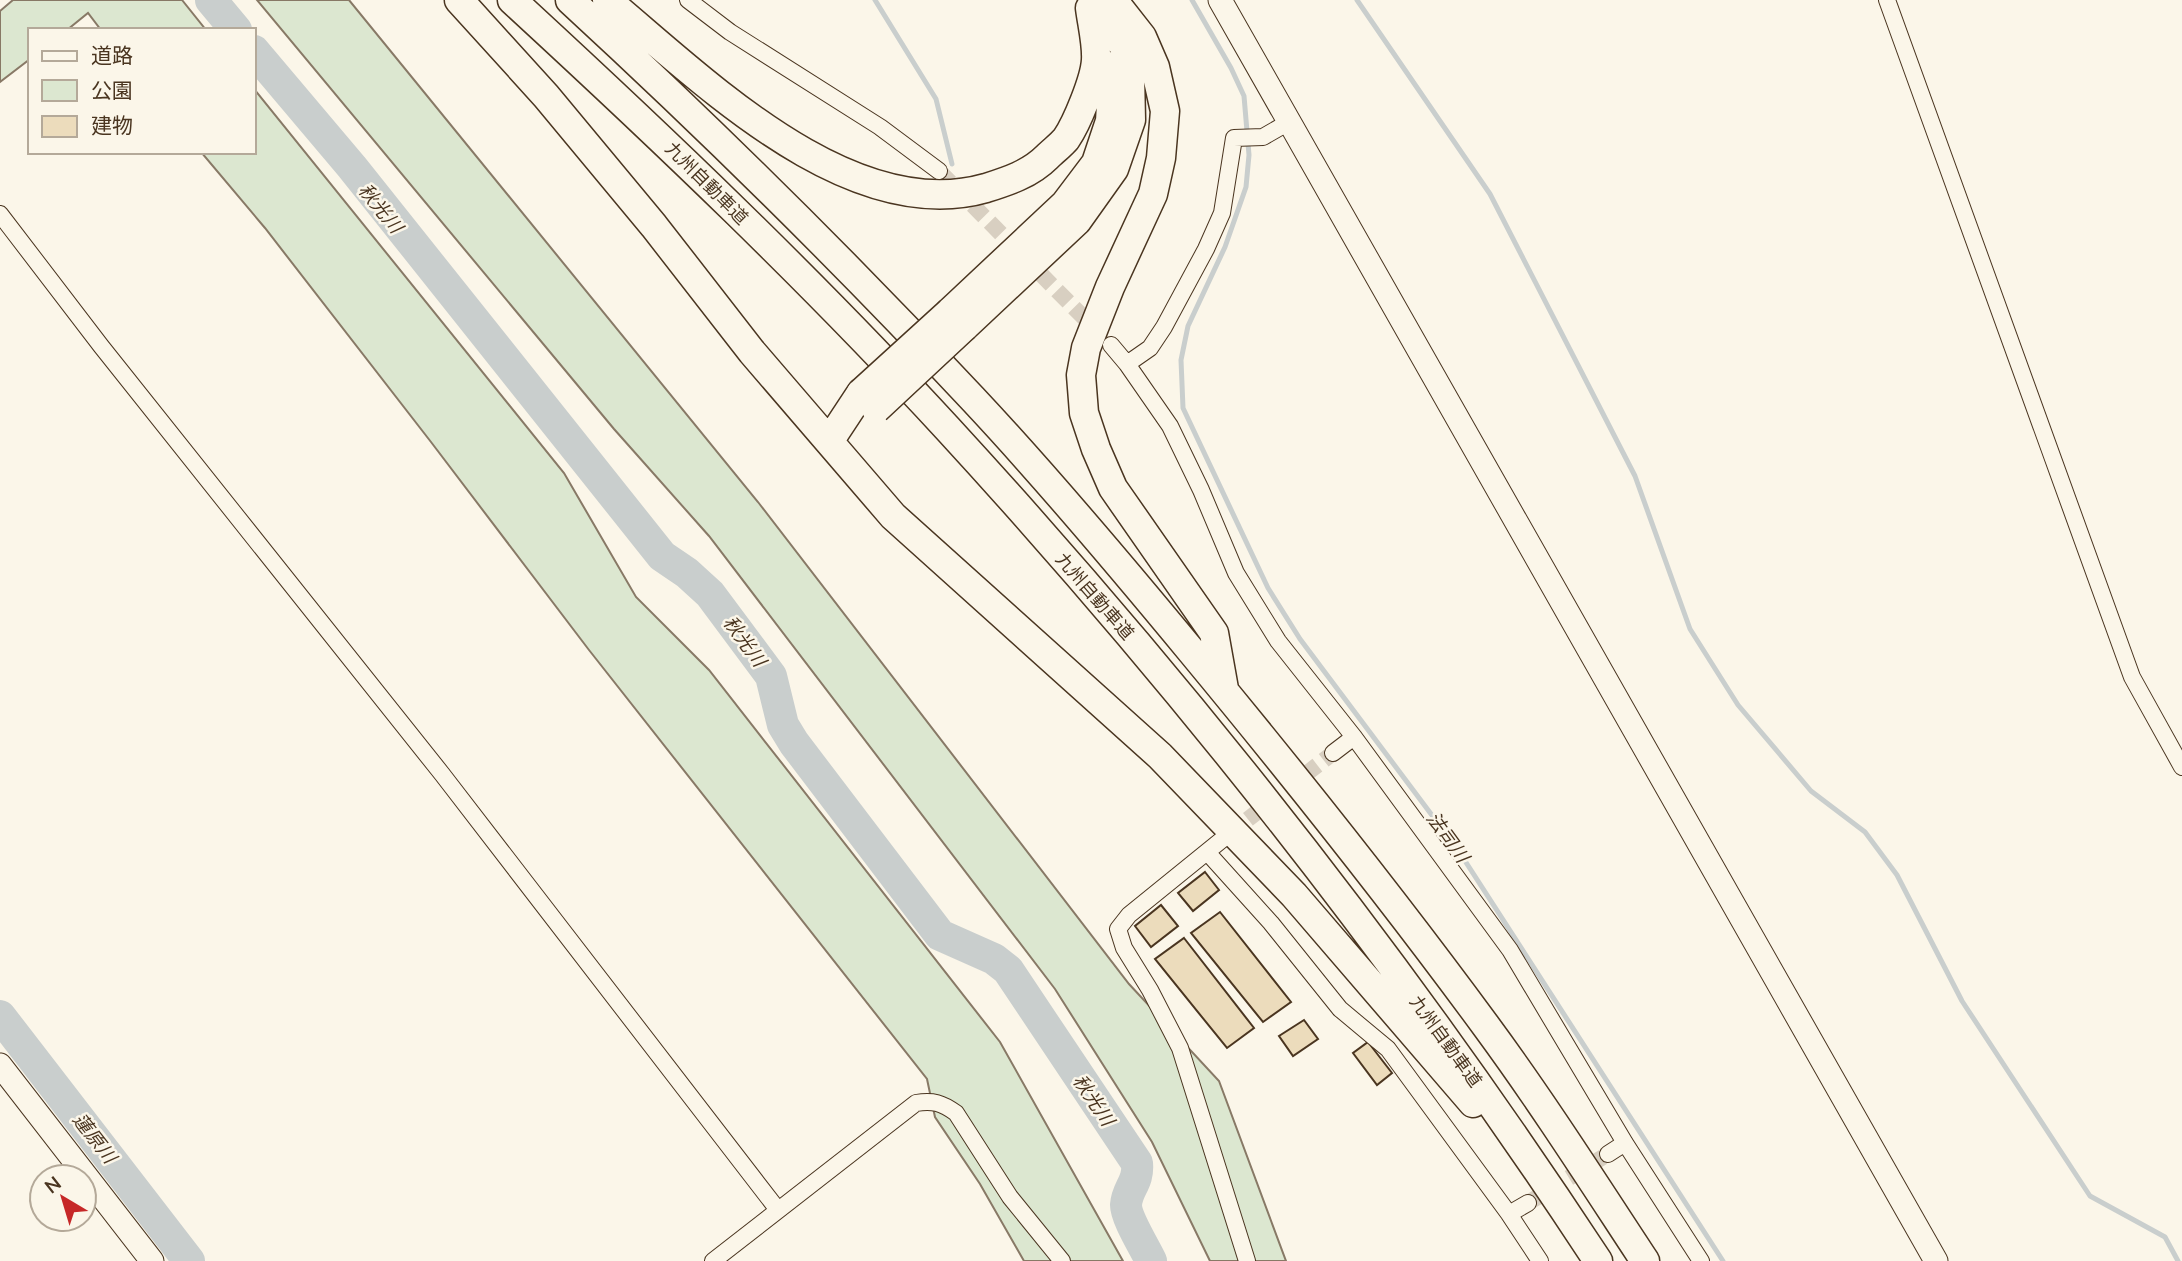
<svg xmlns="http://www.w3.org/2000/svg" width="2182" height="1261" font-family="Mulish,'Noto Sans JP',sans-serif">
	<rect width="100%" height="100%" fill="#fbf6e9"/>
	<path fill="#dce7d0" stroke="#887966" stroke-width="2" d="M13,0h169l24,30h-105l-13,-17 -21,17h-37v29l-30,23v-71z
		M257,0h92l409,502 371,482 90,97 67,180h-76l-58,-119 -97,-153 -346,-453 -95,-107z
		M254,89l310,384 72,124 73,73 291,372 123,219h-99l-44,-77 -45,-67 -8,-38 -338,-429 -158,-208 -166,-214 -64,-76h53z"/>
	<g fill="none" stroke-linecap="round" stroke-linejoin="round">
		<path stroke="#c9cecd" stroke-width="5" d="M875,0l61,99 16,65
			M1192,0l39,68 13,28 5,59 -3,32 -21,60 -37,79 -7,34 2,48 85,180 32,51 158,211 265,411
			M1357,0l133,194 145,282 55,153 48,76 73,86 54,41 32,43 65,126 128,195 75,41 13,24"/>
		<path stroke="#c9cecd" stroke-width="32" d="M211,0l25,30
			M254,51l98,116 310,389 25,17 23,21 61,82 12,49 11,18 146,192 54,24 14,11 129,193c2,20 -10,25 -11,42 0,13 19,43 25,56
			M0,1016l189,245"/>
	</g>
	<path fill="#ecdcbc" stroke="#4a3520" stroke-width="2" d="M1205,872l14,18 -26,21 -15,-18z
		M1161,905l17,21 -27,21 -16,-21z
		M1220,912l71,90 -28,20 -72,-89z
		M1184,938l70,90 -27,20 -72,-89z
		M1304,1020l14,19 -25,17 -14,-20z
		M1368,1042l24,31 -15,12 -24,-32z"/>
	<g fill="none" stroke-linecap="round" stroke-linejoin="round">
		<path stroke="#d8cfc1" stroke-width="16" stroke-dasharray="16 8" stroke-linecap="butt" d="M939,171l158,160
			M1229,834l104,-81
			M1528,1203l80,-49"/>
		<g stroke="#4a3520" stroke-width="18">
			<path id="street" d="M688,0l42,32 150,95 59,44
				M1887,0l245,677 50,90
				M0,214l101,132 341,428 336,436
				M1111,345l16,19 43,62 31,64 35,83 42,68 76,96 156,213 115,193 76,118
				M1127,364l23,-16 14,-21 42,-78 16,-36 12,-75 29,-1 26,-15
				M1333,753l21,-16
				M1224,838l-95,77 -11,14 6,19 26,42 30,58 67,213
				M1207,852l64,71 69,86 48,40 121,165 31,47
				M1608,1154l17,-11
				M1509,1214l19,-11
				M713,1261l203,-158c17,-3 26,0 40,10l54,84 52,64"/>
		</g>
		<g stroke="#4a3520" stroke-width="25">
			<path id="secondary" d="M1220,0l716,1261
				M0,1065l152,196"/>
		</g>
		<g stroke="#4a3520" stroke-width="31">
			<path id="highway" d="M459,0l87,96 108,130 98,126 141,164 267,240 134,139 179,208
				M512,0c150,138 298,279 436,429 238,259 457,538 650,832
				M570,0c139,128 274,261 403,399 76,81 148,167 219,253 101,122 200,246 294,374 56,76 107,156 159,235
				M607,0c96,80 243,227 379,188 22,-7 44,-14 61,-31 6,-6 14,-12 19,-18 11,-16 29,-60 30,-79 1,-16 -4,-36 -6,-52
				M1113,0l29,37 13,30 10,44 -4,47 -8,36 -43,93 -24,61 -5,27 3,38 12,36 17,39 101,145 10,56
				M950,312l115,-108 31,-41 14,-42 3,-49 -2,-6
				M964,327l113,-106 37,-52 17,-49 -1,-45 -4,-24 -22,-42
				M830,440l31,-47"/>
		</g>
		<use href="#street" stroke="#fbf6e9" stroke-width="16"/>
		<use href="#secondary" stroke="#fbf6e9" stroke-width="23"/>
		<use href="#highway" stroke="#fbf6e9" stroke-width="28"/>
		<g stroke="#4a3520" stroke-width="31" stroke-linecap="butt">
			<path id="highway-bridge" d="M861,393l89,-81
				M876,409l88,-82"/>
		</g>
		<use href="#highway-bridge" stroke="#fbf6e9" stroke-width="28"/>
	</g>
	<g text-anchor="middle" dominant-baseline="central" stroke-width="5" stroke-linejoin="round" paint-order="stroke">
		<g font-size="18" fill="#4a3520" stroke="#fbf6e9">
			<text transform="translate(707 183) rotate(45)">九州自動車道</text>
			<text transform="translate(1095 596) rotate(49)">九州自動車道</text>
			<text transform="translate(1446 1041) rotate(54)">九州自動車道</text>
		</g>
		<g font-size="19" font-style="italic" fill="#4a3520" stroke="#fbf6e9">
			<text transform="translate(381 208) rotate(51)">秋光川</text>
			<text transform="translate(745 641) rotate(54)">秋光川</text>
			<text transform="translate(1448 837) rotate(54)">法司川</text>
			<text transform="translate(1094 1100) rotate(56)">秋光川</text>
			<text transform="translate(95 1138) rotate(52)">蓮原川</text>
		</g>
	</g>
	<rect x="28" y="28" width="228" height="126" fill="#fbf6e9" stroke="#b4a999" stroke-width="2"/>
	<rect x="42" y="51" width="35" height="10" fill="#fbf6e9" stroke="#b4a999" stroke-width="2"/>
	<text x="91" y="63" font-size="21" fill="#4a3520">道路</text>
	<rect x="42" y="80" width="35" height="21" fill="#dce7d0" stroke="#b4a999" stroke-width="2"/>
	<text x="91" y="98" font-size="21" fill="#4a3520">公園</text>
	<rect x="42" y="116" width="35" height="21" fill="#ecdcbc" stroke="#b4a999" stroke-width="2"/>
	<text x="91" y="133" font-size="21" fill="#4a3520">建物</text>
	<g transform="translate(63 1198) rotate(322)"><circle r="33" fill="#fbf6e9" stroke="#b4a999" stroke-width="2"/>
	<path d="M0-5L12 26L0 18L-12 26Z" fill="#c62828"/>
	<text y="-10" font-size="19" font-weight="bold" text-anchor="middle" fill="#4a3520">N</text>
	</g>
</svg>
